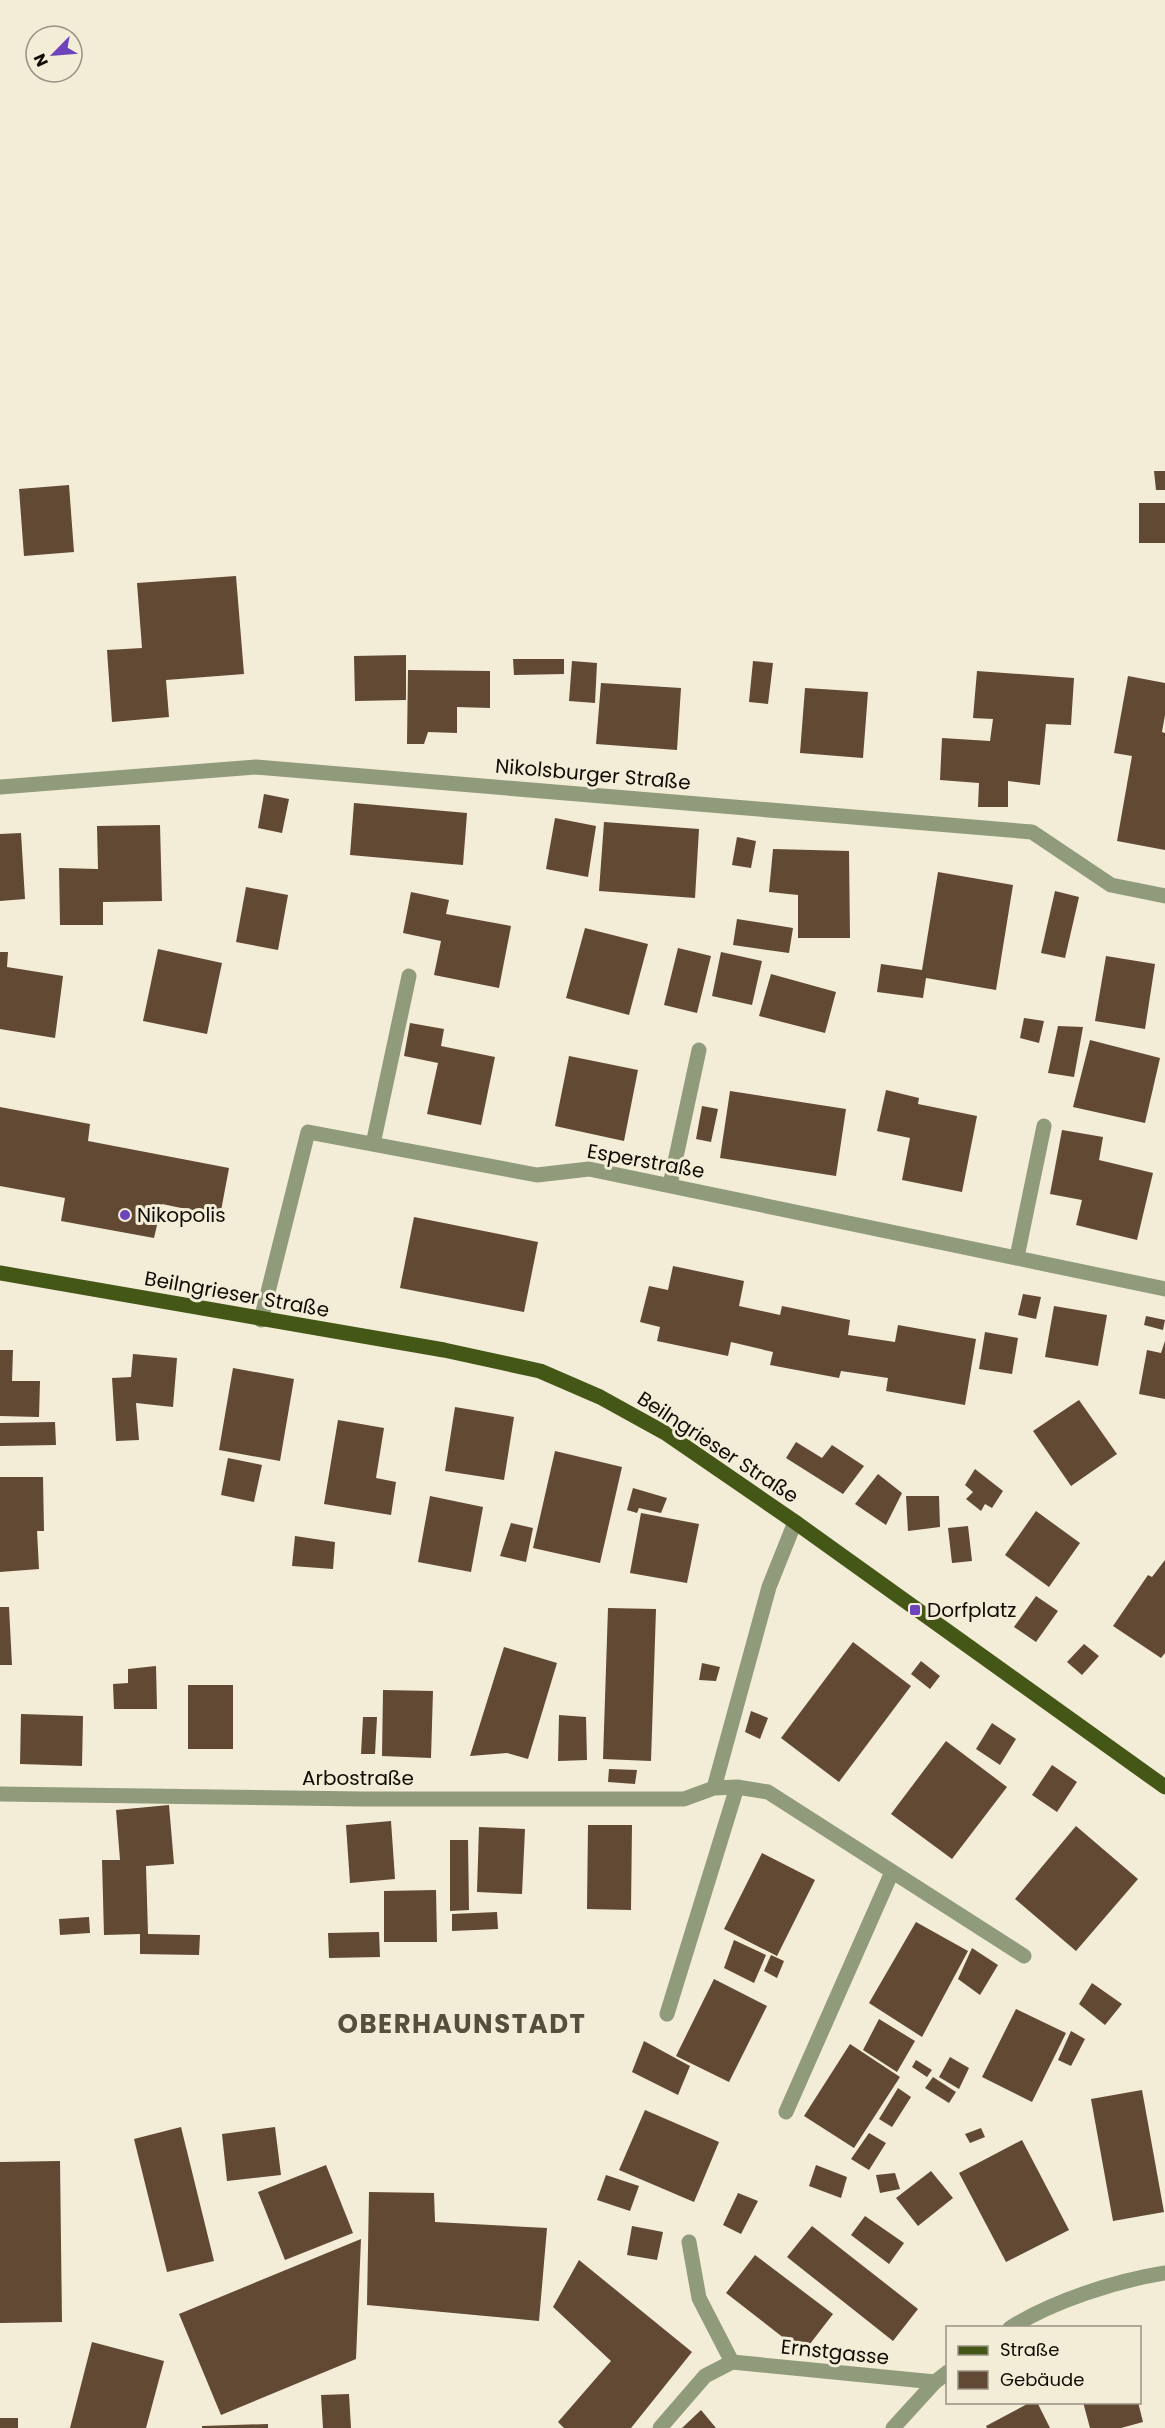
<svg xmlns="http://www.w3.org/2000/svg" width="1165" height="2428" font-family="Poppins,sans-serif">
	<rect width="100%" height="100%" fill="#f3ecd7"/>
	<path fill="#614934" d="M1154,471h11v19h-9z
		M69,485l5,67 -50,4 -5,-67z
		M1139,503h26v40h-26z
		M236,576l8,98 -78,6 3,37 -57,5 -5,-72 35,-2 -5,-65z
		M406,655v45l-51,1 -1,-45z
		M513,659h51v15l-50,1z
		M572,661l25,2 -2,40 -26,-2z
		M753,661l20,2 -5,41 -19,-2z
		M408,670l82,1v37l-33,-1v26l-29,-1 -4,12h-17z
		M977,671l97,7 -3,47 -25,-1 -6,61 -32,-4v26h-30l1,-24 -39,-3 2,-42 48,3 3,-22 -20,-1z
		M1128,676l37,7v32l-3,17 3,1v117l-48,-9 15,-85 -18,-3z
		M601,683l80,5 -4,62 -81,-6z
		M805,688l63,4 -5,66 -63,-5z
		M264,794l25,5 -7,34 -24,-5z
		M354,803l113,10 -4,52 -113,-10z
		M555,818l41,8 -8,51 -42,-8z
		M604,822l95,7 -4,69 -96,-7z
		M160,825l2,76 -59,1v23h-43l-1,-57 39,1 -1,-43z
		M21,833l4,66 -25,2v-67z
		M737,837l19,4 -5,27 -19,-3z
		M773,849l76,2 1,87h-52v-43l-29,-3z
		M938,872l75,13 -17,105 -70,-12 -3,20 -46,-6 4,-28 41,6z
		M246,887l42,8 -10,55 -42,-8z
		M1055,891l24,6 -14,61 -24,-5z
		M411,892l38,8 -3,14 65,12 -12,62 -65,-13 7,-34 -38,-8z
		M737,919l56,9 -4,25 -56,-8z
		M585,928l63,16 -19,71 -63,-17z
		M678,948l33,8 -14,57 -33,-8z
		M158,949l64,14 -15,71 -64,-13z
		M0,952h8l-1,15 56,9 -8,62 -55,-9z
		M721,952l41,9 -10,44 -40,-9z
		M1106,956l49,8 -10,65 -50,-8z
		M771,974l65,18 -11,41 -66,-17z
		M1024,1018l20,3 -5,22 -19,-5z
		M410,1023l34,6 -3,17 54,11 -14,68 -54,-11 11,-51 -34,-7z
		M1058,1026l25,1 -9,50 -26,-4z
		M1090,1040l70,18 -15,65 -72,-16z
		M569,1056l69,14 -14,71 -69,-15z
		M886,1090l33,8 -1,6 59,12 -15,76 -60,-12 8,-42 -33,-7z
		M730,1091l116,18 -10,67 -116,-18z
		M702,1106l16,3 -7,33 -15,-3z
		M0,1107l90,17 -2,17 141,27 -9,48 -58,-12 -8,34 -93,-17 4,-23 -65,-12z
		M1062,1130l41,7 -4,23 54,13 -16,67 -61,-15 6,-25 -32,-6z
		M414,1217l124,25 -14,70 -124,-24z
		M673,1266l71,15 -5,25 41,9 2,-9 68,14 -2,15 47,7 3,-17 78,14 -11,66 -79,-14 2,-13 -47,-7 -2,7 -69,-13 3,-13 -42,-10 -3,14 -71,-15 3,-14 -20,-5 9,-36 19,4z
		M1023,1294l18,3 -5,22 -18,-4z
		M1054,1306l53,9 -9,51 -53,-9z
		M1146,1316l19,4 -2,10 -19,-5z
		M985,1332l33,6 -6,36 -33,-5z
		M1165,1341v58l-26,-5 8,-44 14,3z
		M0,1350h13l-1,31h28l-1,36 -39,-1z
		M133,1354l44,4 -4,49 -37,-4 3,37 -23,1 -4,-63 19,-1z
		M233,1368l61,11 -14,82 -61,-11z
		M1079,1400l38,54 -46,32 -38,-55z
		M455,1407l59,10 -10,63 -59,-9z
		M338,1420l46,8 -8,50 20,4 -5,33 -67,-11z
		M55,1422l1,23 -56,1v-23z
		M796,1442l26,16 10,-13 32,21 -21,28 -57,-36z
		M555,1451l67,16 -22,96 -67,-15z
		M228,1458l34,7 -8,37 -33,-7z
		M975,1469l28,22 -11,17 -7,-4 -4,7 -15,-12 7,-7 -8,-7z
		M878,1474l24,19 -16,32 -31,-21z
		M0,1477h43l1,54h-7l2,38 -39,3z
		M633,1488l34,10 -6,15 -22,-5 -2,5 -10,-3z
		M430,1496l53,11 -12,65 -53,-10z
		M906,1496h33l1,31 -32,4z
		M1036,1511l44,32 -31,44 -44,-32z
		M641,1513l58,11 -12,59 -57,-10z
		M511,1523l22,5 -7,34 -26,-6z
		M968,1526l4,35 -20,2 -4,-35z
		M295,1536l40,6 -2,27 -41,-3z
		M1165,1560v93l-4,5 -48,-32 35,-51 4,2z
		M1036,1596l22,15 -22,31 -22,-15z
		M0,1607h9l3,58h-12z
		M608,1608l48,1 -5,152 -48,-2z
		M853,1642l58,44 -72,96 -58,-44z
		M1084,1644l15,12 -17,19 -15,-13z
		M504,1647l53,16 -29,96 -21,-6 -37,3z
		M921,1661l19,15 -10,13 -19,-15z
		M702,1663l18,4 -4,14 -17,-1z
		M156,1666l1,43h-43l-1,-25 15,-1v-14z
		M188,1685h45v64h-45z
		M383,1690l50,1 -2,67 -49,-2z
		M751,1711l17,7 -8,21 -15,-7z
		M21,1714l62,2 -1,50 -62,-2z
		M559,1715l27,2 1,43 -29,1z
		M363,1717h14l-2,37h-14z
		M992,1723l24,16 -16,26 -24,-16z
		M946,1741l61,46 -55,72 -61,-45z
		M1052,1765l25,17 -20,30 -25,-17z
		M609,1769l28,1 -2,14 -27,-2z
		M169,1805l5,59 -28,2 2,68 52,1 -1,20 -59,-1v-20l-36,1 -2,-75h18l-4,-50z
		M391,1821l4,58 -45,4 -4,-58z
		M588,1825h44l-1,85 -44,-1z
		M1076,1826l62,53 -62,72 -61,-52z
		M479,1827l46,2 -3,65 -45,-2z
		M450,1840h18l1,70 -19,1z
		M762,1853l53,27 -38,76 -53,-27z
		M436,1890l1,52h-53v-51z
		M497,1912l1,17 -46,2v-17z
		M89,1917l1,16 -30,2 -1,-16z
		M916,1922l52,29 -46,86 -53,-34z
		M379,1932l1,25 -51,1 -1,-25z
		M734,1940l32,15 -12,28 -30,-15z
		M972,1948l26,17 -18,30 -22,-16z
		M771,1955l13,6 -7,17 -13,-7z
		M714,1979l53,27 -38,76 -53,-26z
		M1092,1983l30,21 -17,21 -26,-21z
		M1016,2009l50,24 -34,69 -50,-25z
		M879,2019l36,22 -18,31 -34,-22z
		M1071,2031l14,8 -14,27 -13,-6z
		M644,2041l46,25 -12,29 -46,-23z
		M850,2044l50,33 -46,71 -50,-32z
		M950,2057l19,11 -10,21 -20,-12z
		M916,2060l16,10 -5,7 -15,-10z
		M933,2077l23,15 -7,11 -24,-15z
		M898,2088l13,9 -19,30 -13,-8z
		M1142,2090l22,122 -51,9 -22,-122z
		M645,2110l74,32 -25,60 -75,-32z
		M181,2127l33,134 -47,11 -33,-133z
		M275,2127l6,48 -54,6 -5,-47z
		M981,2128l4,9 -15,6 -5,-9z
		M869,2133l17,10 -17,27 -18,-11z
		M1022,2140l47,90 -63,32 -47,-89z
		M60,2161l2,161 -62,1v-161z
		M326,2165l27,68 -68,27 -27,-68z
		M816,2165l31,12 -6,21 -32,-12z
		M931,2171l22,27 -35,28 -22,-28z
		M895,2173l5,16 -20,4 -4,-18z
		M606,2175l33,11 -9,25 -33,-11z
		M369,2192l65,1 1,29 112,6 -8,93 -172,-16z
		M738,2193l20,8 -17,33 -18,-9z
		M865,2216l39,27 -15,21 -38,-29z
		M632,2226l31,6 -6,28 -30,-5z
		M812,2226l106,83 -25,32 -106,-84z
		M361,2239l-5,120 -135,56 -42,-101z
		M755,2255l78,59 -30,39 -77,-60z
		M579,2260l113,92 -61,76h-67l-6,-6 53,-61 -58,-54z
		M92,2342l72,19 -18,67h-76z
		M349,2394l2,34h-28l-2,-33z
		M1031,2402h6l13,26h-63l-1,-2z
		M1083,2402h55l5,20 -22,6h-31z
		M701,2410l15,18h-34z
		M0,2418h18v10h-18z
		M268,2424v4h-66v-2z"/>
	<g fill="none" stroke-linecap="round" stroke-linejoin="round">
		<path stroke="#8f9b7a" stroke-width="15" d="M0,787l256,-20 776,65 79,53 54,11
			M373,1144l36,-168
			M670,1185l29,-135
			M1017,1257l27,-131
			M261,1320l47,-188 229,43 52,-6 576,120
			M714,1788l23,-1 31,5 256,164
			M0,1794l363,5h321l30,-11 55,-201 26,-65
			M667,2014l70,-227
			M786,2112l106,-240
			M689,2242l10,56 33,64
			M1010,2328c43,-27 105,-47 155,-55
			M660,2428l45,-52 27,-14 203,20
			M893,2428l42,-46 13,-10"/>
		<path stroke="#445717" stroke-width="15" d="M0,1273l444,77 96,21 60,26 67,37 128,88 370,265"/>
	</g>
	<g fill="#6e44bc" stroke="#f3ecd7" stroke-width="2">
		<circle cx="125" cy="1215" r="6"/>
		<rect x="909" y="1604" width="12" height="12" rx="3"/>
	</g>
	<g text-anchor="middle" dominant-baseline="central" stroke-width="6" stroke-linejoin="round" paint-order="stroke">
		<g font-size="20" fill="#0f0c06" stroke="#f3ecd7">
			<text transform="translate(593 774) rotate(5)">Nikolsburger Straße</text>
			<text transform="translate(646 1161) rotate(10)">Esperstraße</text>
			<text transform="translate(237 1294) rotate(10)">Beilngrieser Straße</text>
			<text transform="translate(718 1447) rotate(33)">Beilngrieser Straße</text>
			<text x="358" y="1778">Arbostraße</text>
			<text transform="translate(835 2352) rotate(6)">Ernstgasse</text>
		</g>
		<g font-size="20" fill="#0f0c06" stroke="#f3ecd7" text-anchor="start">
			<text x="137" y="1215">Nikopolis</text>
			<text x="927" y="1610">Dorfplatz</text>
		</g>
		<g font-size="26" font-weight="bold" letter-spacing="1.5" fill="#554f3d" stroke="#f3ecd7">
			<text x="462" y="2024">OBERHAUNSTADT</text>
		</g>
	</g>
	<rect x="946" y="2326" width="195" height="78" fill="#f3ecd7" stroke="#989283" stroke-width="1.5"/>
	<rect x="958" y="2346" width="30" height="9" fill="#445717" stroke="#989283" stroke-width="1.5"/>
	<text x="1000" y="2356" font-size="18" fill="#0f0c06">Straße</text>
	<rect x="958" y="2371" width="30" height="18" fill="#614934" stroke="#989283" stroke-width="1.5"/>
	<text x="1000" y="2386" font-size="18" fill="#0f0c06">Gebäude</text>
	<g transform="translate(54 54) rotate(245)"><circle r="28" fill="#f3ecd7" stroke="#989283" stroke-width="1.5"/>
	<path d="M0-4.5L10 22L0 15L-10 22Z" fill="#6e44bc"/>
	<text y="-9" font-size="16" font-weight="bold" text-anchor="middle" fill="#0f0c06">N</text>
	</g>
</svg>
